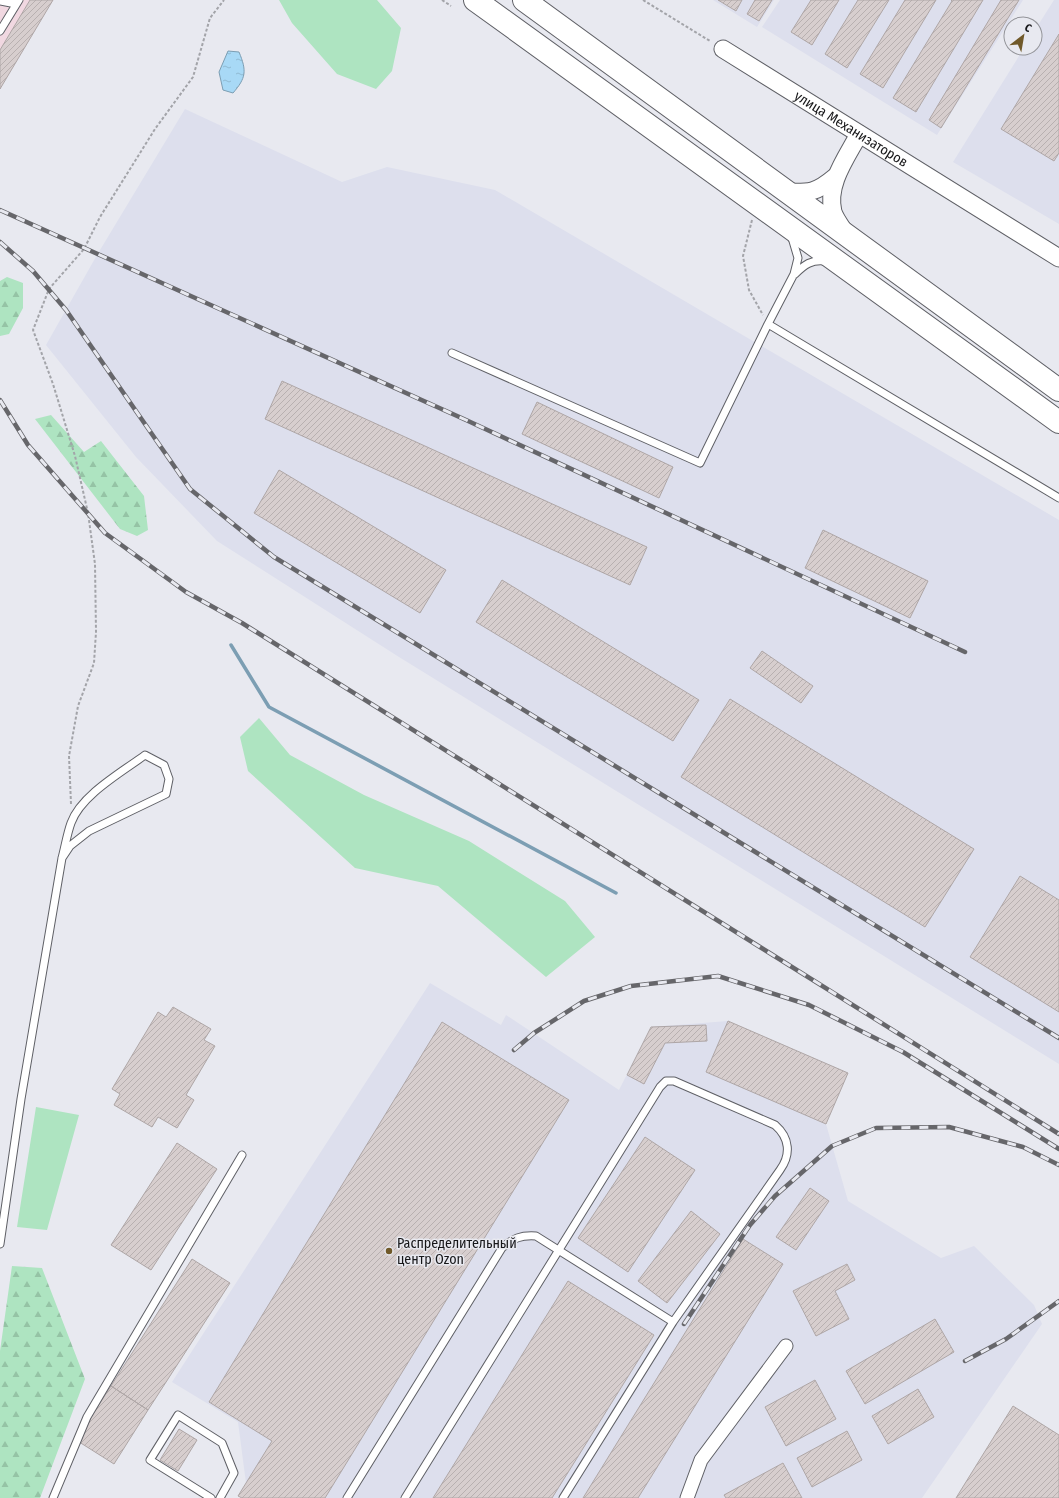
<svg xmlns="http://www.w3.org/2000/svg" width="1059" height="1498" font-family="'Fira Sans Condensed',sans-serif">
	<defs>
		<pattern id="forest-firs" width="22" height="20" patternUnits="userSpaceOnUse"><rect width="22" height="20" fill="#aee4c1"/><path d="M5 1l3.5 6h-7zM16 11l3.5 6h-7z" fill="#95c3a5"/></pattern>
		<pattern id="water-ripples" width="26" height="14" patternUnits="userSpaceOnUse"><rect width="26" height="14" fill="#a8d9f6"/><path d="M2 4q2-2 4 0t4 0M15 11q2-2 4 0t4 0" fill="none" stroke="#90bad2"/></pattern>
		<pattern id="building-hatch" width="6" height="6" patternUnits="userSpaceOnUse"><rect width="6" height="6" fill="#d7cece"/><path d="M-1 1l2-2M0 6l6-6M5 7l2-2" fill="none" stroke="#b8b0b0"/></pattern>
	</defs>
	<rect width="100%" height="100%" fill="#e8e9f0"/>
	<path fill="#f1d8e1" d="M0,0h53l-53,89z"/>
	<path fill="#dddfed" d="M713,0h61l-17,27z
		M780,0h243l-86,135 -175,-108z
		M1054,0h5v224l-106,-62 71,-114h11v-18z
		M185,109l157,73 45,-15 108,23 564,330v544l-660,-407 -182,-116 -81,-84 -90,-112 51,-90z
		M430,983l71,42 5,-10 113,75 32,-63 77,-6 120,52 -22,51 22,77 93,57 33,-12 60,59 8,19 -120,174h-680l-4,-2 8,-13 -8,-61 -66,-40z"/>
	<path fill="#aee4c1" d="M279,0h98l24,28 -9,43 -16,18 -39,-15 -45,-51z
		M259,718l31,37 74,40 105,46 96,60 30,36 -49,40 -108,-91 -83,-18 -107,-97 -8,-34z
		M36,1107l43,8 -32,115 -30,-3z"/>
	<path fill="url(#forest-firs)" d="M7,277l16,6v25l-14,26 -9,2v-55z
		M51,415l33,37 17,-11 43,55 4,34 -11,6 -17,-7 -85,-110z
		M12,1266l30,2 43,111 -45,119h-40v-147z"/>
	<path fill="url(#water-ripples)" stroke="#7c9eb3" d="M228,51l11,1c8,19 7,26 -6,41l-10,-3 -4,-18z"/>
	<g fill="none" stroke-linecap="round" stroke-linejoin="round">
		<path stroke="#7c9eb3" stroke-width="3.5" d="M231,645l38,62 347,186"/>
	</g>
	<path fill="url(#building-hatch)" stroke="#aea6a6" d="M30,0h23l-53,89v-39z
		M718,0h24l-6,11z
		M755,0h17l-13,21 -12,-7z
		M811,0h28l-27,45 -21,-13z
		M858,0h31l-42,68 -22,-14z
		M905,0h31l-53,88 -23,-14z
		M951,0h32l-67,112 -23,-14 59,-97z
		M1001,0h18l-78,128 -12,-8z
		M1059,34v119l-5,8 -53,-32z
		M282,381l365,166 -17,38 -365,-166z
		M537,402l136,65 -14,31 -137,-64z
		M279,470l167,100 -26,43 -166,-100z
		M823,530l105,51 -18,37 -105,-50z
		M502,580l197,120 -26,41 -197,-119z
		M762,651l51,35 -12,17 -51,-35z
		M730,699l244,150 -49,78 -244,-150z
		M1020,876l39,24v112l-89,-55z
		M173,1007l38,22 -7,11 11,6 -29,49 8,5 -17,28 -19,-11 -6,10 -38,-22 6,-11 -8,-5 46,-77 8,5z
		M728,1021l120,52 -22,51 -120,-52z
		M442,1022l127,78 -244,398h-83l-4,-2 34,-55 -63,-39z
		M706,1025l1,16 -42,2 -21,41 -17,-9 24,-48z
		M645,1137l50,33 -67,102 -50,-34z
		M177,1143l40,26 -66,101 -40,-25z
		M810,1188l19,13 -33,49 -20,-13z
		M691,1211l29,23 -53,69 -29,-22z
		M743,1239l40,25 -145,234h-55z
		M192,1259l38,24 -82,127 -37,-24z
		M847,1264l8,16 -20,11 14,28 -33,17 -23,-45z
		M568,1281l86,54 -102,163h-119z
		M935,1319l19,33 -89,52 -19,-33z
		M815,1380l21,39 -50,27 -21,-39z
		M111,1386l37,24 -34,54 -38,-24z
		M918,1389l16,28 -46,27 -16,-28z
		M1013,1406l46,29v63h-103z
		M179,1429l18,11 -19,31 -18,-11z
		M847,1431l15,29 -50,27 -15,-29z
		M783,1463l19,35h-76l-2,-3z"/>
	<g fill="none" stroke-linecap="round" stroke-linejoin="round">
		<g stroke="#5f6066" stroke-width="9">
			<path id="service" d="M0,1l16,3
				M0,31l19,-31
				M795,274c9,-9 17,-15 30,-13
				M768,324l291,174
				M452,353l248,110 68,-139 26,-50 4,-16 -5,-17 -2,-5
				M0,1244l21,-145 41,-241c3,-11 5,-24 9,-35 10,-28 51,-51 74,-68l19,10 5,14 -3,15 -77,37 -19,15 -8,12
				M53,1498l34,-81 155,-262
				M211,1498l-61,-38 28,-45 44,28 12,30 -14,25
				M347,1498l155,-250c11,-10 19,-13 34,-12l137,86
				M405,1498l255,-411 6,-6h8l101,44c15,13 16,30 5,45l-107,152 -110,176"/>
		</g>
		<g stroke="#5f6066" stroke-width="15">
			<path id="minor" d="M687,1498l14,-38 85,-114"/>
		</g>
		<g stroke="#5f6066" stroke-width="19">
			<g id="tertiary">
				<path id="s1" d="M723,49l336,209"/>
				<path d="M785,192c25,1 31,1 50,-15"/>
				<path d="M844,231c-4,-6 -9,-13 -11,-19 -7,-28 14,-55 26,-78"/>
			</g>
		</g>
		<g stroke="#5f6066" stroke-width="24">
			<path id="trunk" d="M475,0l584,422
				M524,0l535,390"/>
		</g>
		<path stroke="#a3a4a9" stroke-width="2" stroke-dasharray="3 2" stroke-linecap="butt" d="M442,0l9,6
			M643,0l67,41
			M752,220l-9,36 6,34 14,25
			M71,804l-2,-48 9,-50 16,-43 2,-31 -1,-68 -7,-51 -13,-57 -22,-72 -20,-54 16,-41 35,-40 16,-32 55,-88 38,-52 17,-59 14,-18"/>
		<use href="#service" stroke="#fff" stroke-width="7"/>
		<use href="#minor" stroke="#fff" stroke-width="13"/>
		<use href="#tertiary" stroke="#fff" stroke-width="17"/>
		<use href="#trunk" stroke="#fff" stroke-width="22"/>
		<g stroke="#66666a" stroke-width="4.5">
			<path id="rail" d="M0,210l466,210 499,232
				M0,242l33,29 33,39 124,179 84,68 785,481
				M0,400l28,45 77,88 81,59 56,31 817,511
				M514,1050l20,-17 50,-32 47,-15 87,-10 91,29 94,47 156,97
				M684,1324l66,-99 25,-29 57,-50 44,-18 73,-1 74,20 36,18
				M965,1361l41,-22 53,-38"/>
		</g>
		<use href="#rail" stroke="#e8e9f0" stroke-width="3" stroke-dasharray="9" stroke-linecap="butt"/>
	</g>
	<circle fill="#705929" stroke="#e8e9f0" stroke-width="1.5" cx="389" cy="1251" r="4"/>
	<g text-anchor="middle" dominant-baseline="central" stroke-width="3" stroke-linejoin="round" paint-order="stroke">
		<g font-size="14" fill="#161618" stroke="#e8e9f0">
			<text stroke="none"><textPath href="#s1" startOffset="151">улица Механизаторов</textPath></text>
		</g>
		<g font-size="14" fill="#161618" stroke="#e8e9f0" text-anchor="start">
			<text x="397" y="1243">Распределительный<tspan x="397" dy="16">центр Ozon</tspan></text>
		</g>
	</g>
	<g transform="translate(1023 36) rotate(31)"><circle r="19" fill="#e8e9f0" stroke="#94959a"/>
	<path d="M0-3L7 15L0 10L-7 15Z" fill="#705929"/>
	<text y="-6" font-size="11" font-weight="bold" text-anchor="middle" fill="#161618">С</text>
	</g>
</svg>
